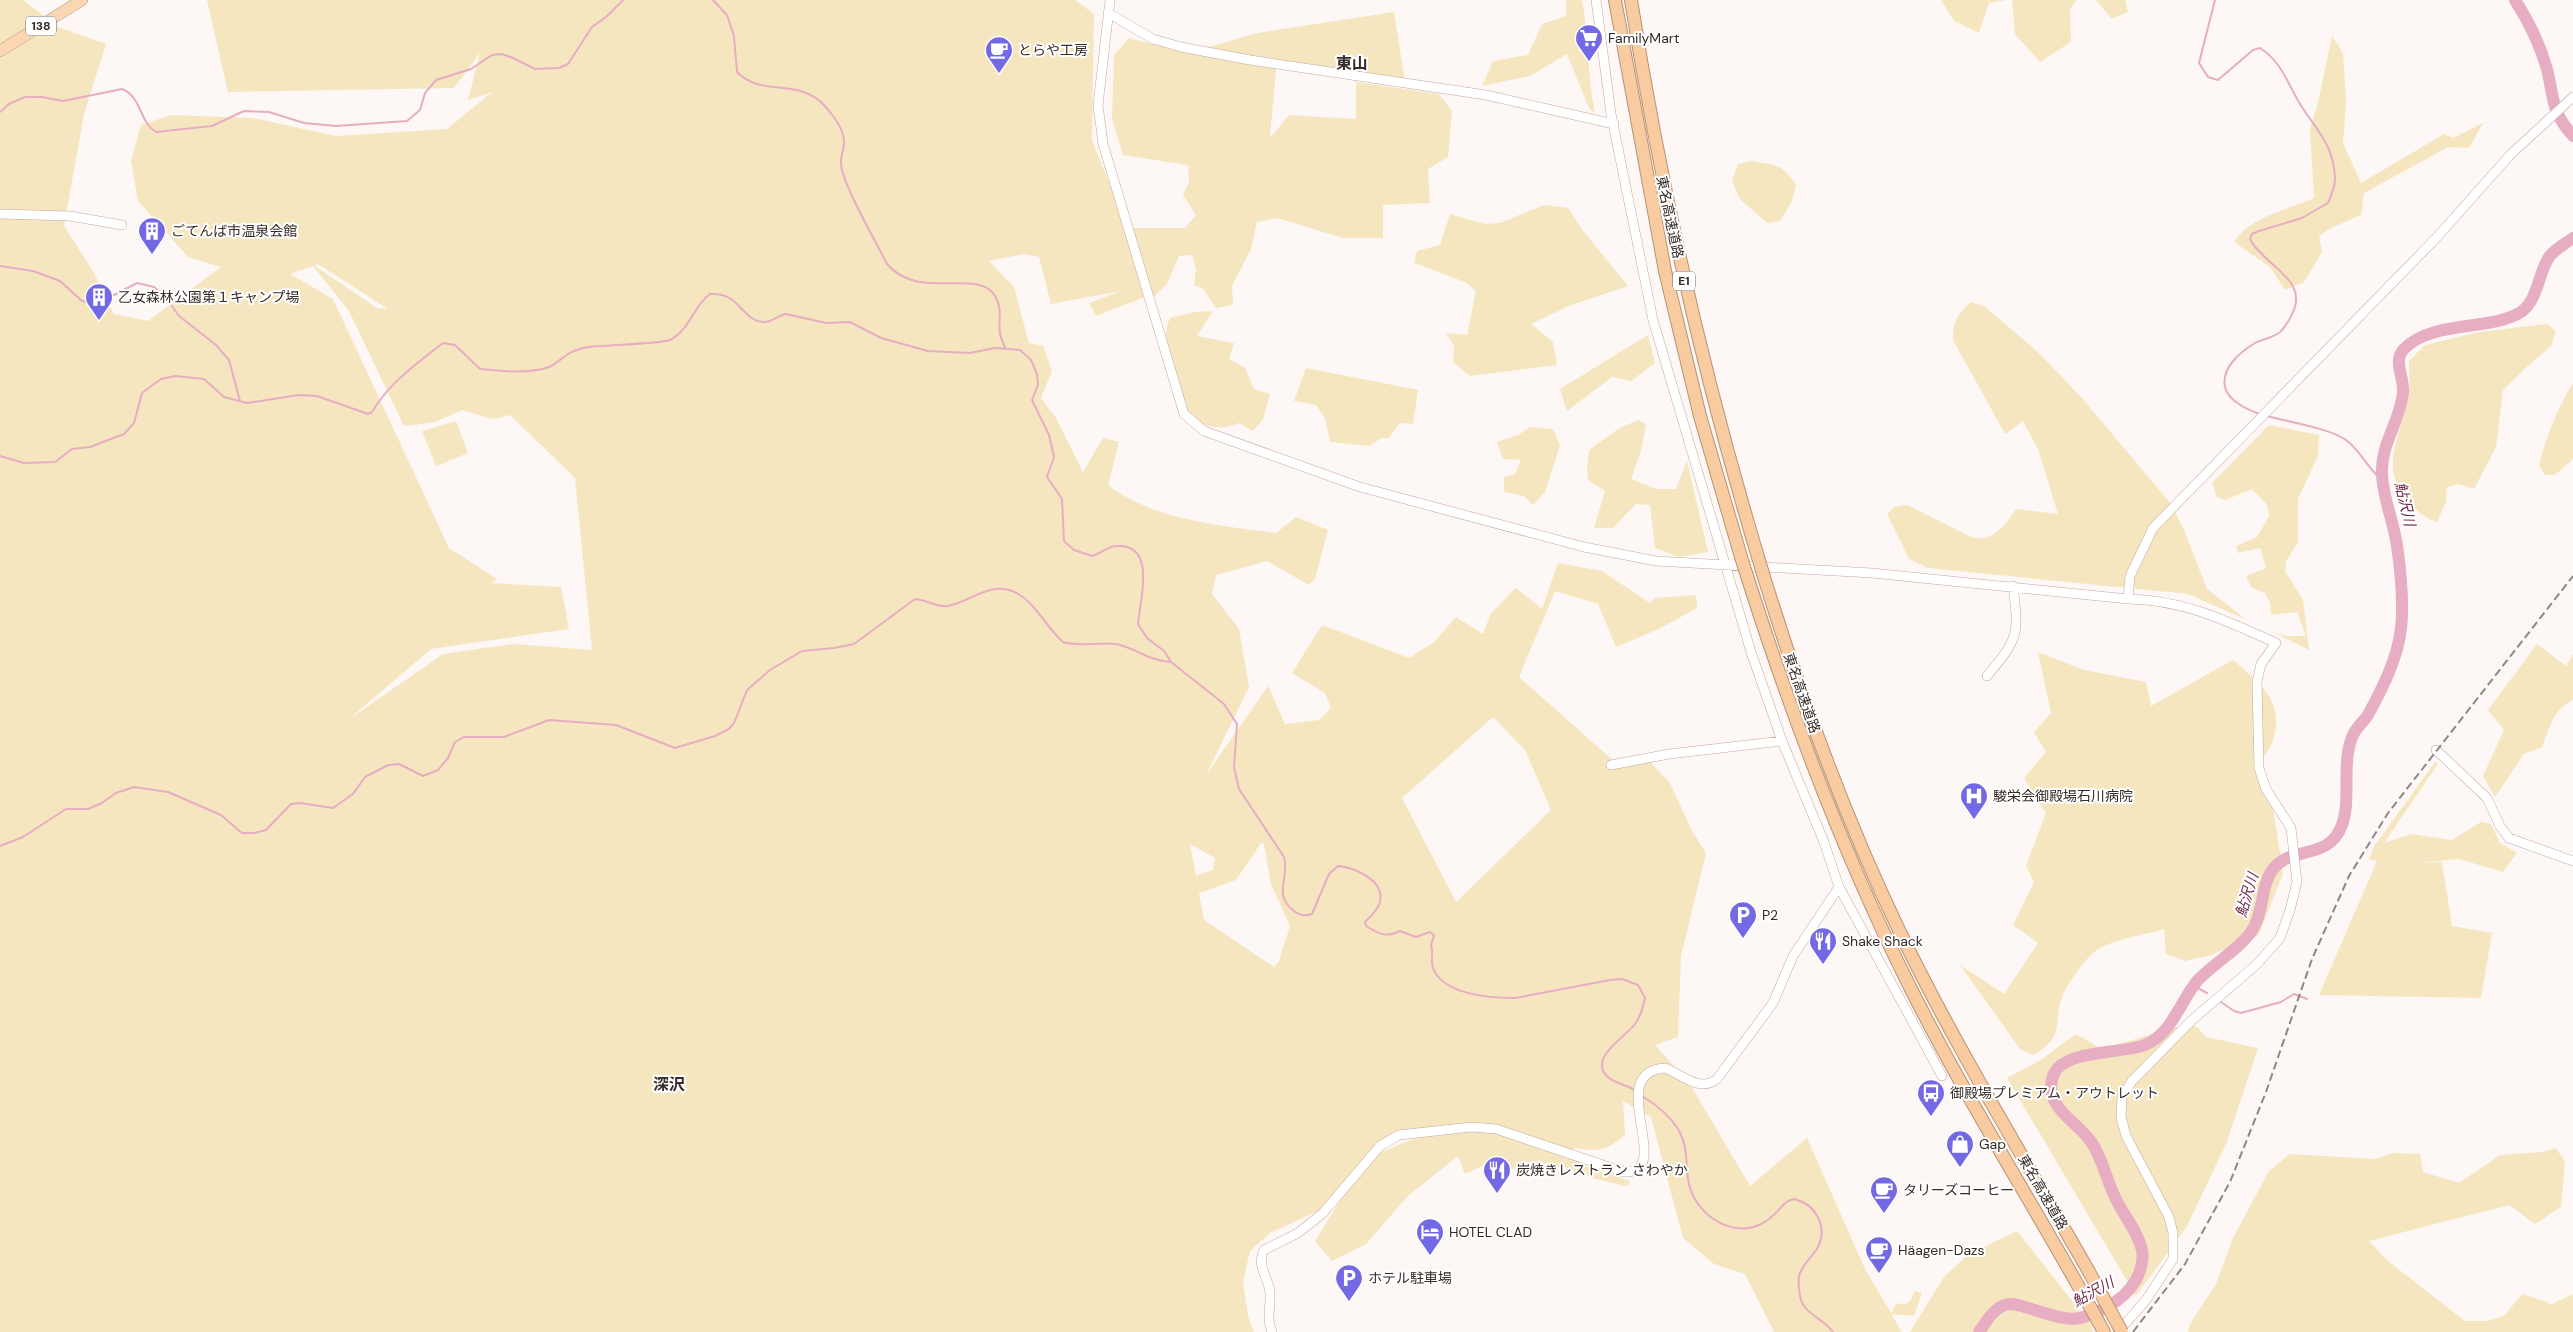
<svg xmlns="http://www.w3.org/2000/svg" width="2573" height="1332" font-family="'DM Sans','Noto Sans JP',sans-serif">
	<rect width="100%" height="100%" fill="#fdf7f5"/>
	<path fill="#f6e6bf" fill-rule="evenodd" d="M0,0h23l35,27 48,17 -22,70 -20,112 29,45 21,43 34,7 73,-54 -33,-10 -50,-56 -7,-40 10,-36 30,-10 82,3 83,18 111,-7 45,-37 -24,8 12,-47 -26,35 -226,4 -21,-92h868l19,14 -2,126 42,106 -5,-18h56l11,-13 -13,-20 6,-13 -1,-17 -65,-10 -11,-36 2,-64 15,-17 59,15 69,-20 137,-21 11,70 -82,-11 -47,-2 -6,69 19,-23 67,4v-37l83,12 13,17 -4,46 -20,12 2,34 -47,2v33h-40l-66,-20 -20,4 -6,27 -19,37 1,19 -17,3 -13,-19 -9,-4 2,-16 -4,-14 -13,1 -12,28 -16,16 -6,-3 -49,19 -7,-13 32,-12 -70,13 -12,-47 -15,-3 -35,7 25,26 15,56 14,3 9,25 -11,27 15,20 27,54 20,-34 16,4 -11,43c48,36 110,40 168,48l20,-16 32,13 -13,49 -6,6 -42,-24 -51,14 -4,19 27,35 10,58 -43,88 62,-89 17,38 34,-4 12,-12 -6,-15 -33,-20 30,-48 87,33 25,-16 22,-25 27,17 8,-21 25,-25 26,21 16,-46 44,8 48,32 5,-5 41,-3 1,13 -38,21 -43,18 -18,-43 -43,-13 -36,86 97,86 34,-1 20,21 22,48 14,22 -25,103 -3,81 -23,8 35,39 60,102 57,-48 58,131 26,44 6,-10 7,2 6,-4 5,-10 7,2 -8,23 -23,-2 11,18h-128l-29,-58 -31,-10 -31,-26 -32,-121 -28,-16 2,34c-19,16 -27,17 -51,13l-4,9 15,9 45,15 -1,4 -5,1 -31,-8 -31,-12 -16,5 -5,-11 -38,12 -6,-13 -32,15 -7,-18 -50,40 -42,48 -34,17 -17,-20 44,-70 -26,33 -63,29 -20,18 -7,31 5,34 6,16h-1254zM318,264l70,45 -11,-1 -62,-42zM313,266l36,45 55,115 31,-4 27,-12 31,9 17,-4 65,63 17,172 -78,-6 -71,10 -95,66 83,-71 138,-20 -8,-42 -70,-4 6,-4 -48,-31 -116,-249 -43,-25zM1493,717l32,33 26,60 -95,92 -54,-104zM1261,843l3,1 7,40 19,42 -11,35 -5,6 -70,-47 -5,-27 37,-13zM1190,844l25,14 -2,12 -17,6zM1440,1125h8l-79,32 10,-13z
		M1566,0h16c7,38 5,75 13,113l-6,-5 -22,-54 -37,22 -48,10 11,-25 35,-6 14,-31 24,-8z
		M1941,0h65l-17,3 -10,30 -25,-12z
		M2012,0h64l-6,9 1,33 -31,20 -25,-28z
		M2096,0h29l3,12 -16,7z
		M2332,36l11,17 3,49 -3,41 18,40 83,-49 9,4 30,-15 -14,25 -21,-1 -84,46 -3,22 -30,13 -12,8 3,16 -18,30 -19,8 -15,-23 -36,-25c15,-25 56,-33 80,-44l-4,-69 8,-26z
		M1751,161c24,4 31,2 45,24l-4,16 -12,20 -13,2 -27,-24 -8,-18 6,-17z
		M1544,205l24,3 13,20 47,58 -57,19 -40,19 22,18 4,23 -87,11 -17,-14 1,-16 -8,-13 21,2 9,-44 -11,-9 -51,-19 3,-12 23,-6 10,-31 35,10 15,-1z
		M1971,302l13,4 56,48 42,44 89,106 13,26 23,59 40,31 -59,-26 -260,-26 -19,-9 -22,-45 8,-7 12,-2 66,33c22,3 32,-13 43,-29l42,5 -20,-65 -15,-28 -18,13 -52,-94c0,-18 4,-26 18,-38z
		M1213,311l-16,25 37,7 -5,16 16,9 9,21 16,5 -7,25 -10,12 -14,-8c-23,11 -51,1 -60,-25 -3,-10 -5,-20 -7,-30 -4,-17 -10,-33 -2,-50l25,-6z
		M2547,324l9,7 -5,15 -21,18 -27,26 -7,57 -22,42 -15,-5 -12,3 -1,15 -9,20c-13,-4 -18,-9 -27,-19 -34,-35 -8,-68 -1,-108 1,-11 0,-23 0,-34l16,-16 55,-13z
		M1648,335l7,28 -24,18 -19,-4 -45,34 -7,-22z
		M1306,368l112,22 -5,34 -13,-1 -11,15h-8l-11,8 -40,-4 -5,-24 -9,-13 -22,-4z
		M2573,383v76l-18,16h-10l-6,-10c8,-30 18,-56 34,-82z
		M1638,420l8,4 -5,27 -10,28 25,10h20l11,-28 21,91 -30,5 -23,-9 -5,-43 -14,-1 -23,24h-19l11,-37 -17,-11 -1,-13 2,-17 29,-21z
		M456,421l12,32 -32,13 -14,-35z
		M2269,425l50,10 -1,21 -20,43v43l-12,19 -1,10 18,29 6,50 -34,-17 12,3h19l-9,-24 -26,3 -1,-12 -5,-10 -14,-6 -5,-11 20,-8 -6,-20 -22,5 -2,-7 21,-9 12,-21 -2,-11 -15,-16 -27,11 -8,-3 -5,-14z
		M1530,427l23,2 7,16 -15,47 -12,13 -9,-9 -20,-4v-15l11,-3 6,-14 -18,-1 -6,-17 21,-7z
		M2537,644l29,22 7,-12v46c-19,9 -23,26 -31,47l-18,7 -29,43 -12,-21 21,-46 -16,-20z
		M2038,652l46,18 62,12 5,24 82,-46c25,22 51,39 41,77 -2,9 -10,19 -15,27l14,43 10,67 -25,62 -50,20 -23,5 -19,-7 -2,-25c-20,6 -50,10 -67,21 -11,7 -30,34 -35,47 -10,28 4,40 -29,58l-13,-6 -60,-84 44,29 34,-51 -25,-18 21,-43 -8,-16 20,-53 -22,-35 22,-26 -12,-20 17,-19z
		M2436,761l2,3 -54,79 28,-9 40,6 29,-18 10,2 9,19 17,10 -14,19 -44,-13 -42,4 25,-1 10,64 40,7 -11,65 -162,-3 58,-134 -8,-2 6,-14z
		M2187,1024l10,3 9,10 52,11 -32,96 -39,82 -51,70 -129,-218 32,-17 37,-27 33,19 10,-9z
		M2556,1148l9,14 -4,45 -26,17 -26,-19 -140,36 19,20 77,60h21l18,-5 18,-22 25,8 3,3 23,-11v38h-385l2,-8 26,-40 17,-46 36,-67 21,-17 85,5 18,-6 27,1 3,18 36,11 41,-28 43,-3z
		M2017,1231l75,95 1,6h-183l34,-55 25,-23z"/>
	<g fill="none" stroke-linecap="round" stroke-linejoin="round">
		<path stroke="#e6adc3" stroke-width="2" d="M713,0l14,15 7,21 3,36c25,25 56,6 84,30 9,9 23,26 23,39 1,7 -4,15 -3,23 0,7 5,18 8,25 11,26 26,51 38,75 32,38 92,3 108,32 8,13 3,24 5,38 1,5 4,10 5,14
			M2215,0l-16,63 9,14 10,3 35,-30 7,-2c21,13 28,36 40,56 16,26 33,39 35,73 1,8 -4,18 -7,26l-26,15 -43,13 -7,3 -2,5c9,20 46,36 46,59 1,10 -8,25 -14,32 -5,7 -19,9 -27,13 -15,9 -34,25 -30,44 3,14 23,23 35,27
			M0,112l9,-8 16,-7h17l21,4 59,-12c20,8 17,33 34,43l56,-6 32,-15 25,1 35,11 32,3 71,-5 13,-11 5,-17 11,-13 35,-11 21,-14 10,-1 11,4 22,11 24,-1 9,-4 24,-37 14,-10 17,-17
			M0,266l33,5 27,10 22,20 15,3 40,-21 17,4 11,9 14,20 37,29 13,15 11,41
			M2267,416c21,6 62,12 79,24 15,11 22,29 36,40
			M0,456l24,7 31,-1 17,-13 18,-2 34,-13 10,-11 8,-30 19,-14 14,-3 29,3 20,18 23,6 52,-8 18,1 51,18 4,-2c17,-29 44,-48 71,-69l12,2 25,24c20,2 50,5 69,-2 7,-3 13,-9 19,-13 10,-6 23,-8 34,-8 11,-1 62,-3 68,-6 21,-11 23,-34 40,-46 31,-2 31,27 54,28 9,0 14,-7 22,-8l40,9 24,-1 31,16 47,13 42,2 25,-5 25,2 11,10 6,14 1,11 -6,15 17,35 5,22 -7,20 15,22 2,42 10,9 18,6c9,-2 15,-10 25,-10 40,-2 23,54 21,78l9,14 17,13 7,11 53,42 13,20 -3,43 5,22 45,68c6,22 -12,37 10,54 6,5 12,5 18,3l17,-40 9,-8c18,1 52,17 40,41 -3,5 -8,10 -13,15l1,4c13,8 20,12 34,5l16,6 14,-5 4,3 -3,10c3,8 -1,15 2,23 10,27 58,30 82,30l95,-18 12,-1 16,6 7,13c-2,9 -4,18 -10,26 -9,13 -48,34 -27,53 8,7 20,8 28,14
			M0,846l23,-9 43,-28h22l14,-6 14,-10 18,-6 34,5 53,23 21,18h12l12,-3 25,-26 9,-1 33,5 20,-14 12,-17 23,-12 11,-1 24,12 15,-6 10,-12 7,-16 9,-5h40l45,-17 67,5 59,23 40,-12 14,-7 5,-6 13,-33 23,-20 32,-19 32,-3 20,-4 61,-45c13,1 23,9 33,7 25,-5 44,-27 70,-12 18,10 29,34 45,48 17,5 35,0 52,2 18,2 33,17 56,18
			M2194,986l13,7
			M2221,1002l13,9 7,2 40,-11 13,-8 13,5
			M1642,1096c13,8 28,20 36,33 12,20 6,39 12,59 9,29 44,51 73,35 10,-5 16,-15 25,-22l6,-2c22,5 34,28 24,48 -5,9 -14,16 -18,26 -3,7 -1,15 0,23 3,18 24,23 33,36"/>
		<path stroke="#e6adc3" stroke-width="12" d="M2515,0c14,22 25,44 32,69 7,29 4,43 26,67
			M1979,1332c7,-10 14,-23 26,-27 8,-3 15,1 23,3 36,10 45,19 80,-2 12,-6 21,-14 28,-26 4,-8 8,-20 6,-30 -5,-21 -20,-36 -28,-55 -8,-17 -13,-41 -25,-56 -15,-19 -46,-34 -36,-63 9,-27 69,-22 92,-31 28,-12 35,-44 53,-65 16,-17 46,-34 56,-53 10,-18 7,-42 19,-58 19,-24 56,-8 69,-44 10,-28 -2,-64 12,-92 3,-6 10,-12 14,-18 14,-26 30,-57 33,-87 3,-23 -1,-69 -6,-93 -4,-20 -12,-39 -13,-60 -2,-30 18,-53 21,-82 2,-14 -11,-32 1,-44 27,-29 88,-18 117,-37 17,-12 17,-38 28,-55 6,-8 16,-13 24,-19"/>
		<g stroke="#c3a89e" stroke-width="10">
			<path id="tertiary" d="M1110,0l-12,105 5,39 81,270 20,17 156,56 224,60 72,14 216,12 256,26c56,1 97,21 148,44l-15,21 -4,18 2,86 7,21 25,39 6,54 -7,28 -10,28 -23,26 -66,57 -59,60 -10,16 -1,20 5,19 43,81 4,16v26l-27,41 -28,32
				M1596,0l15,114 42,206 98,332 31,89 42,101 15,45 103,189
				M1108,13l45,26 28,8 69,13 236,35 128,29
				M0,214l70,2 52,9
				M2128,599l2,-23 23,-48 285,-292 73,-82 62,-57
				M1987,676c32,-38 32,-41 26,-90
				M2436,750l51,48 13,28 9,12 64,23
				M1611,765l58,-11 113,-13
				M1272,1332c-6,-14 -1,-25 -2,-40 -2,-15 -14,-27 -6,-42l34,-17 25,-20 57,-67 19,-11 72,-8 25,2 128,43c53,2 -22,-100 41,-104 17,6 34,25 52,11l56,-76 20,-47 46,-69"/>
		</g>
		<g stroke="#b59376" stroke-width="12">
			<path id="trunk" d="M0,51l82,-51"/>
		</g>
		<g stroke="#b59376" stroke-width="14">
			<path id="motorway" d="M1615,0l50,271 35,145 41,141
				M1631,0c30,189 72,374 127,557
				M1747,576c45,141 96,278 163,411 59,118 131,229 194,345
				M1764,577c37,120 80,239 135,353 56,116 125,228 189,340"/>
		</g>
		<use href="#tertiary" stroke="#fff" stroke-width="9"/>
		<use href="#trunk" stroke="#fad6b3" stroke-width="11"/>
		<use href="#motorway" stroke="#f9cba0" stroke-width="12"/>
		<path stroke="#908784" stroke-width="2" stroke-dasharray="8 4" stroke-linecap="butt" d="M2133,1332l52,-68 45,-82 36,-90 46,-133 37,-83 39,-63 185,-237"/>
		<g stroke="#b59376" stroke-width="14" stroke-linecap="butt">
			<path id="motorway-bridge" d="M1741,557l6,19
				M1758,557l6,20
				M2088,1270l34,62"/>
		</g>
		<use href="#motorway-bridge" stroke="#f9cba0" stroke-width="12"/>
	</g>
	<defs>
		<g id="supermarket-pin" transform="scale(1.4375)"><path d="M0 17L-7.5 6A9.5 9.5 0 1 1 7.5 6Z" fill="#7469e4" stroke="#fff"/><path d="M-6-5.5h2.5l.6 2H6L4.5 2H-2.5L-4.4-4H-6ZM-1.5 3.2a1.3 1.3 0 1 0 .1 0ZM3 3.2a1.3 1.3 0 1 0 .1 0Z" fill="#fff"/></g>
		<g id="cafe-pin" transform="scale(1.4375)"><path d="M0 17L-7.5 6A9.5 9.5 0 1 1 7.5 6Z" fill="#7469e4" stroke="#fff"/><path d="M-5.5-4.5H6V0H3Q3 3.5 0 3.5H-2.5Q-5.5 3.5-5.5 0ZM3-3.2v2h1.7v-2ZM-6 4.5H4V6H-6Z" fill="#fff"/></g>
		<g id="building-pin" transform="scale(1.4375)"><path d="M0 17L-7.5 6A9.5 9.5 0 1 1 7.5 6Z" fill="#7469e4" stroke="#fff"/><path d="M-4-6H4V6H1V3H-1V6H-4ZM-2.5-4.3h1.7v1.8h-1.7ZM.8-4.3h1.7v1.8H.8ZM-2.5-1h1.7V.8h-1.7ZM.8-1h1.7V.8H.8Z" fill="#fff"/></g>
		<g id="hospital-pin" transform="scale(1.4375)"><path d="M0 17L-7.5 6A9.5 9.5 0 1 1 7.5 6Z" fill="#7469e4" stroke="#fff"/><path d="M-5-5h3v3.5h4V-5h3V5h-3V1.5h-4V5h-3Z" fill="#fff"/></g>
		<g id="parking-pin" transform="scale(1.4375)"><path d="M0 17L-7.5 6A9.5 9.5 0 1 1 7.5 6Z" fill="#7469e4" stroke="#fff"/><path d="M-3.5-5.5H1a3.5 3.5 0 0 1 0 7H-1V5.5H-3.5ZM-1-3.4V-.6H.8a1.4 1.4 0 0 0 0-2.8Z" fill="#fff"/></g>
		<g id="restaurant-pin" transform="scale(1.4375)"><path d="M0 17L-7.5 6A9.5 9.5 0 1 1 7.5 6Z" fill="#7469e4" stroke="#fff"/><path d="M-5-6h1v4h1v-4h1v4h1v-4h1v5L-1.5 .5V6h-2V.5L-5-1ZM5-6V6H3V1.5H1.5Q1.5-4 5-6Z" fill="#fff"/></g>
		<g id="bus-pin" transform="scale(1.4375)"><path d="M0 17L-7.5 6A9.5 9.5 0 1 1 7.5 6Z" fill="#7469e4" stroke="#fff"/><path d="M-5-6H5V4H4V6H2V4H-2V6H-4V4H-5ZM-3.5-4V0h7V-4ZM-3.5 1.2v1.5H-2V1.2ZM2 1.2v1.5H3.5V1.2Z" fill="#fff"/></g>
		<g id="shop-pin" transform="scale(1.4375)"><path d="M0 17L-7.5 6A9.5 9.5 0 1 1 7.5 6Z" fill="#7469e4" stroke="#fff"/><path d="M-5-2.5h2.3a2.7 3.5 0 0 1 5.4 0H5L5.5 6h-11ZM-1.5-2.5h3a1.5 2.3 0 0 0-3 0Z" fill="#fff"/></g>
		<g id="hotel-pin" transform="scale(1.4375)"><path d="M0 17L-7.5 6A9.5 9.5 0 1 1 7.5 6Z" fill="#7469e4" stroke="#fff"/><path d="M-6-4.5h1.5V1H6V5H4.5V3h-9V5H-6ZM-4 0a1.8 1.8 0 1 1 3.6 0ZM.5 0V-2.5h3Q6-2.5 6 0Z" fill="#fff"/></g>
	</defs>
	<g fill-rule="evenodd">
		<use href="#supermarket-pin" x="1589" y="38"/>
		<use href="#cafe-pin" x="999" y="50"/>
		<use href="#building-pin" x="152" y="231"/>
		<use href="#building-pin" x="99" y="297"/>
		<use href="#hospital-pin" x="1974" y="796"/>
		<use href="#parking-pin" x="1743" y="915"/>
		<use href="#restaurant-pin" x="1823" y="941"/>
		<use href="#bus-pin" x="1931" y="1093"/>
		<use href="#shop-pin" x="1960" y="1144"/>
		<use href="#restaurant-pin" x="1497" y="1170"/>
		<use href="#cafe-pin" x="1884" y="1190"/>
		<use href="#hotel-pin" x="1430" y="1232"/>
		<use href="#cafe-pin" x="1879" y="1250"/>
		<use href="#parking-pin" x="1349" y="1278"/>
	</g>
	<g text-anchor="middle" dominant-baseline="central" stroke-width="4" stroke-linejoin="round" paint-order="stroke">
		<g fill="#fff" stroke="#726b68" stroke-width="1">
			<rect x="26" y="16.5" width="30" height="19" rx="4"/>
			<rect x="1673" y="271.5" width="22" height="19" rx="4"/>
		</g>
		<g font-size="12" font-weight="bold" fill="#362b27">
			<text x="41" y="26">138</text>
			<text x="1684" y="281">E1</text>
		</g>
		<g font-size="14" fill="#362b27" stroke="#fff" text-anchor="start">
			<text x="1608" y="38">FamilyMart</text>
			<text x="1018" y="50">とらや工房</text>
			<text x="171" y="231">ごてんば市温泉会館</text>
			<text x="118" y="297">乙女森林公園第１キャンプ場</text>
			<text x="1993" y="796">駿栄会御殿場石川病院</text>
			<text x="1762" y="915">P2</text>
			<text x="1842" y="941">Shake Shack</text>
			<text x="1950" y="1093">御殿場プレミアム・アウトレット</text>
			<text x="1979" y="1144">Gap</text>
			<text x="1516" y="1170">炭焼きレストラン さわやか</text>
			<text x="1903" y="1190">タリーズコーヒー</text>
			<text x="1449" y="1232">HOTEL CLAD</text>
			<text x="1898" y="1250">Häagen-Dazs</text>
			<text x="1368" y="1278">ホテル駐車場</text>
		</g>
		<g font-size="14" fill="#362b27" stroke="#fff">
			<text transform="translate(1670 217) rotate(78)">東名高速道路</text>
			<text transform="translate(1802 693) rotate(71)">東名高速道路</text>
			<text transform="translate(2043 1192) rotate(60)">東名高速道路</text>
		</g>
		<g font-size="15" font-style="italic" fill="#74304f" stroke="#fff">
			<text transform="translate(2405 504) rotate(77)">鮎沢川</text>
			<text transform="translate(2247 895) rotate(-73)">鮎沢川</text>
			<text transform="translate(2093 1292) rotate(-29)">鮎沢川</text>
		</g>
		<g font-size="16" font-weight="bold" fill="#362b27" stroke="#fff">
			<text x="1352" y="63">東山</text>
			<text x="669" y="1084">深沢</text>
		</g>
	</g>
</svg>
